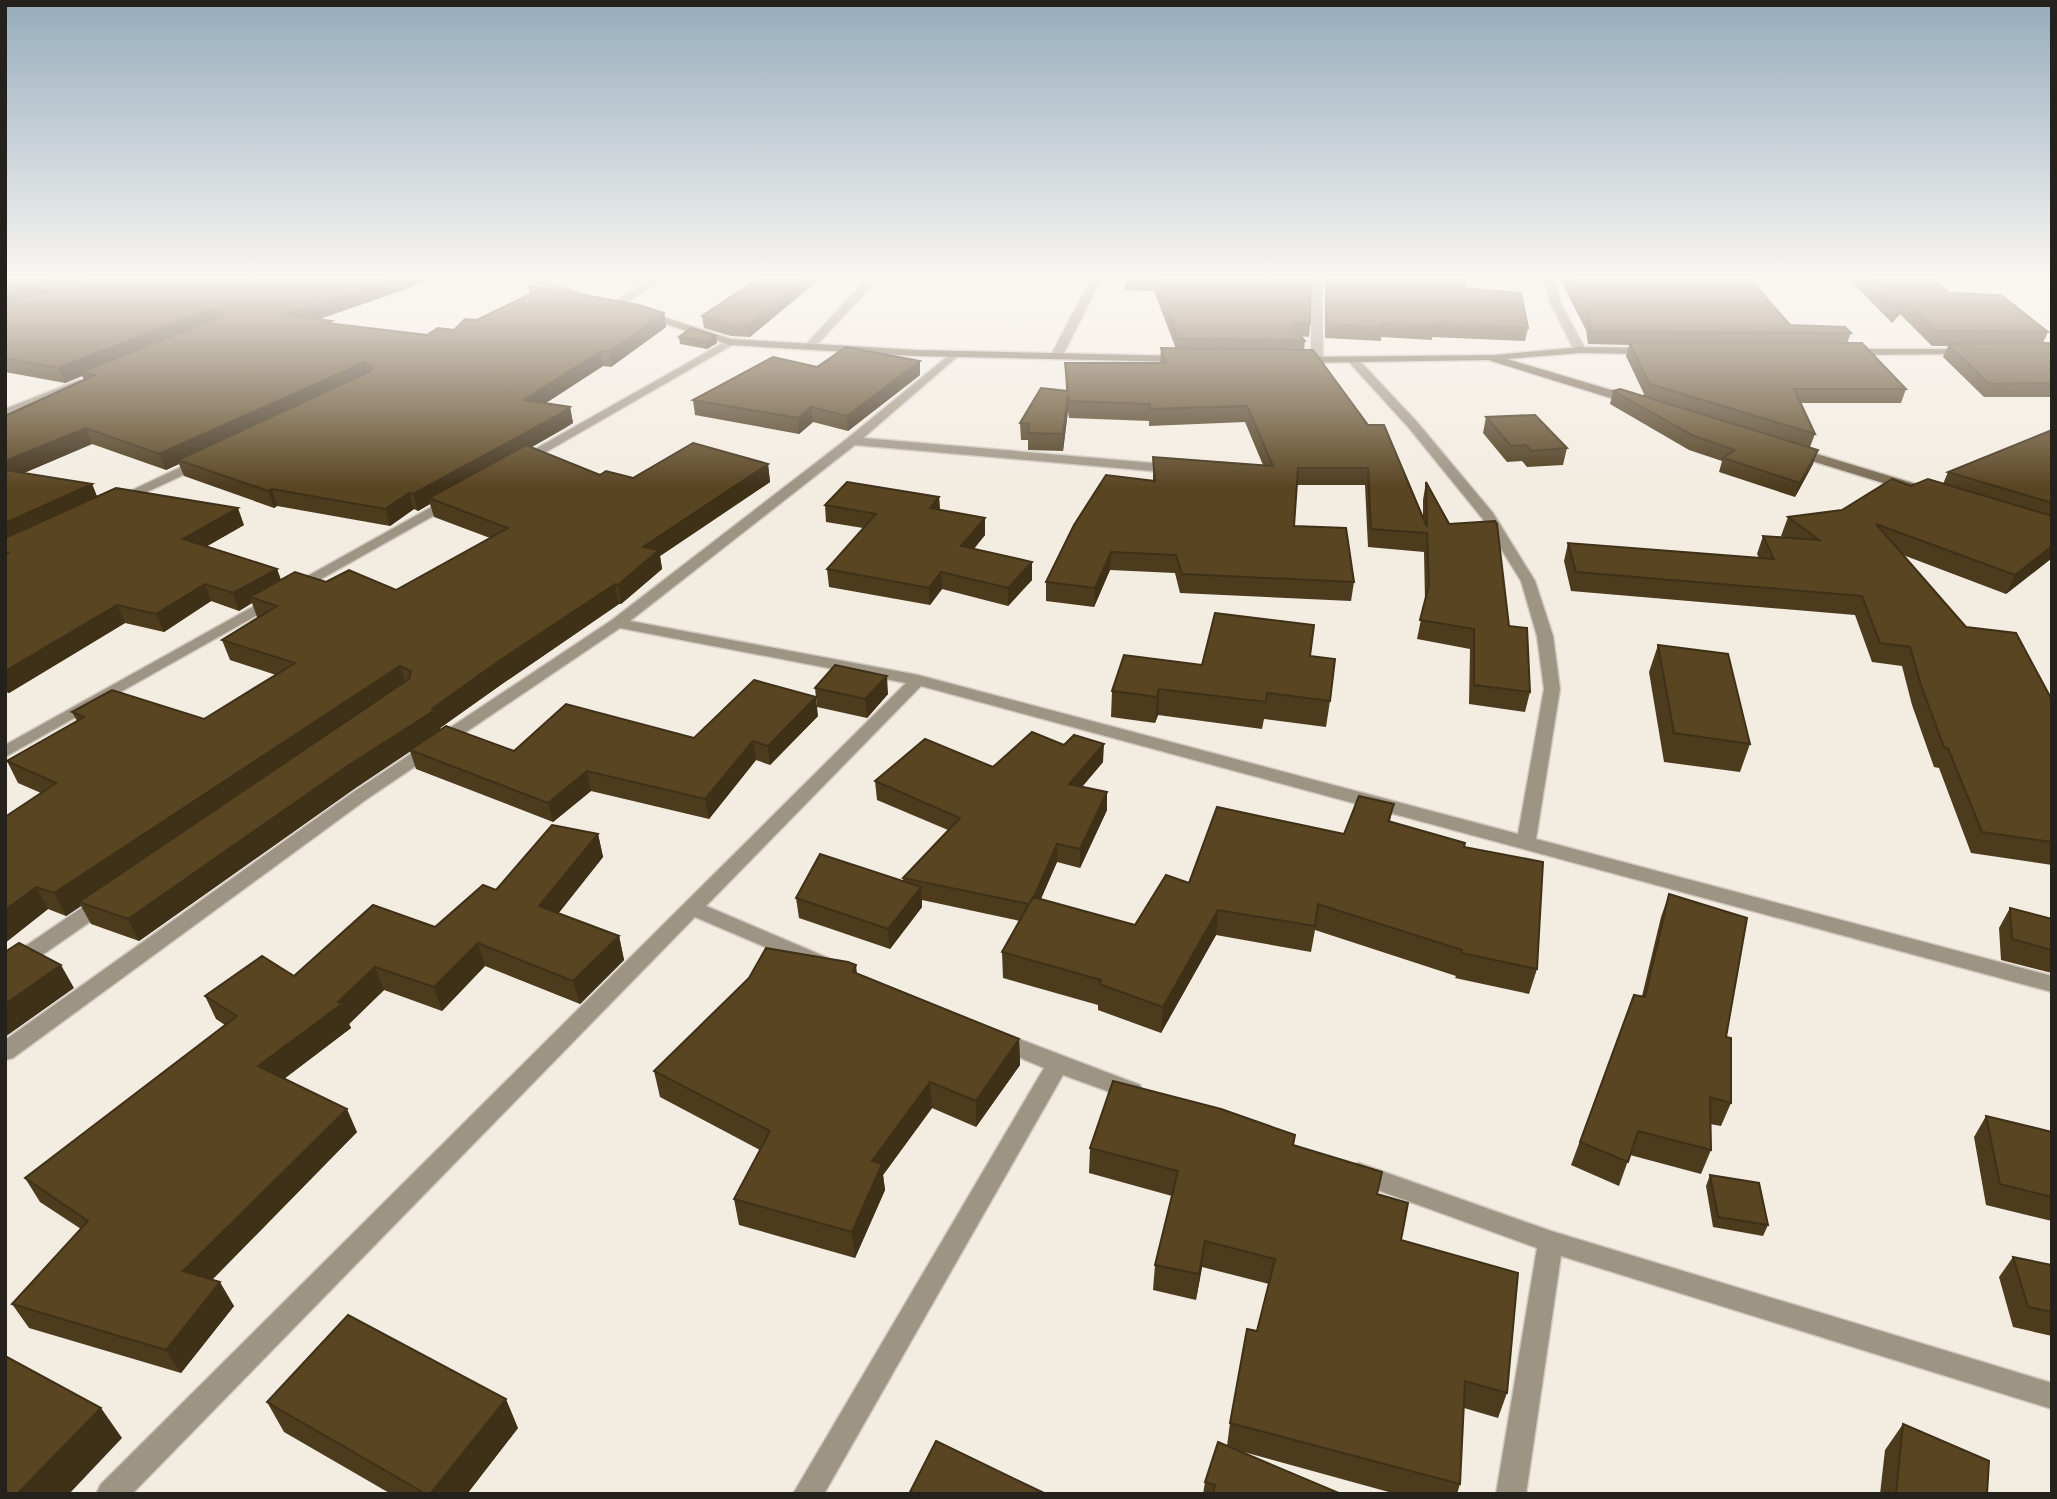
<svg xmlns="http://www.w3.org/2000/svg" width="2057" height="1499" font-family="'PT Serif',serif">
	<rect width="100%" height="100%" fill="#f3ece1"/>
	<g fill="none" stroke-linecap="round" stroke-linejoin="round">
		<g stroke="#cec8be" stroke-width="3">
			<path id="street" d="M654,277h13l-48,30 -9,-2z
				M869,277h11l-67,72h-8v-4z
				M1092,277h10l-40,80 -10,2 -2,-2z
				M1312,277h10l1,83 -6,3 -6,-3z
				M1544,277h10l6,25 26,48 -2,2 -10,-2 -24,-48z
				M730,339l6,3 -2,2 -209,120 -5,1 -6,-4z
				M954,351l6,3 -2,2 -95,82 313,27 7,4 -7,4 -321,-28 -225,176 288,54 600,159 26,-145 -7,-53 -16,-55 -39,-63 -73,-90 -61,-67 10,-2 59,63 76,91 42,68 18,55 7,53 -24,150 516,137v16l-1131,-306 -215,220 122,52 3,5 -3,5 -7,2 -7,-2 -119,-51 -563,577h-36l5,-10 805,-801 -286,-55 -253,171 -354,259 -8,2v-20l350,-249 257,-171 236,-182z
				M79,380l10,2 -84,35v-8z
				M202,457l6,4 -1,3 -86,40h-10l-2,-3z
				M453,495l5,1v6l-453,255v-12z
				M106,894l7,2 3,5 -3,5 -101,70 -7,3v-19l94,-64z
				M998,1031l142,54 3,6 -3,6 -8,3 -69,-25 -239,419h-31l251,-426 -54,-23 -3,-6 3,-6z
				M1359,1163l192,68 501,152v26l-491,-153 -35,238h-30l41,-246 -187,-68 -3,-7 3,-7z"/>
		</g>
		<g stroke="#cec8be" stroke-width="3">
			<path id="secondary" d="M517,277h17l65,22 -9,2z
				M640,312h8l83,27 186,11 265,6 6,3 -6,3 -265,-6 -187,-11 -90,-29z
				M1580,347l69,1 6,3 -6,3 -69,-1 -73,6 131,39v6h-8l-142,-44 -190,3 -6,-3 6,-3 196,-2z
				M1968,349l6,3 -2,2 -123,1 -6,-3 6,-3z
				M1794,447l122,37 2,3 -2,3h-10l-117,-36v-6z"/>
		</g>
		<use href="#street" fill="#9e9484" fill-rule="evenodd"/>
		<use href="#secondary" fill="#796952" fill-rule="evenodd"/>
	</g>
	<path fill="#4d3b1e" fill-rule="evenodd" d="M5,277h435l-120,42 13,5 94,11 27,-5 76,-36 -2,-9 136,28 2,14 -55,40 -8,-1 -57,37 24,4 3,16 -8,5 -33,19 68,28 33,3 135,-14 2,18 -110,74 2,13 -41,35h-2l-117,80 -62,44 1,2 73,21 180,-13 124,-22 -48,49 -14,-5 -47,59 -118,-28 -38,31 -137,-53 -6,-18 -56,38 -215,152 -48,-17 -10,-18 -15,10 -18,-7 -43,34 36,-150 -23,-10 -11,-22 70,-40 -5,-9 132,7 72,-44 -46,-15 -8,-20 37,-23h-2l-5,-14 -13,8 -28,-10 -47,31 -39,-9 -116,70 -4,-1v-276l79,-36 -2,-4 -17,7 -60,-11zM92,444l74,26 13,-6 5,12 90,32 3,-2 113,20 24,-17 4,2 12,-7 4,13 56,21 -94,52 -70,-8 -45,-2 -4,-11 -70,-23 37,-21 -147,-28 -5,-13 -68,-11z
		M604,277h45l-11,6z
		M761,277h61l-72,60 -19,-1 -27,-8 -2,-12z
		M1126,277h185l-1,47 -1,13 -8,-1 4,5 -1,9 119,167v-17l3,-18 83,144 21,66 -5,20 -56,-8 1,-55 -53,-10 8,-39 -1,-48 -56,-5 -3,-62h-68l-3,41 60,56 -3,19 -171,-8 -5,-20 -65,-3 -16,37 -48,-6v-19l107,-101v-24l110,8 -18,-43 -96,4v-5l-80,-3 -1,-7 -5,40 -35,-1v-10h-7l-1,-17 46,-33 -1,-27h95l1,-15 15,1 -22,-58 -29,-1z
		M1325,277h140l-1,11 64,40 -3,13 -93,-4v3l-51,-3v4l-56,-3z
		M1559,277h189l42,48 61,8 -4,10 59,46 -5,14h-100l14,31 -5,13 3,17 -18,33 -76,-25 3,-11 -33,-11 -79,-46 3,-13 30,5 1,-2 -18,-38 3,-11 -41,-1 -2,-14z
		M1847,277h84l18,16 99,39 -5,11h9v54h-68l-41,-40 5,-11h-16l-32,-32 -8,9z
		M679,337l38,6 -10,6 -27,-5z
		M817,367l103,8 -72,56 -35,-9 -14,12 -104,-19 -2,-15z
		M1486,417l81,31 -4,17 -36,2 -5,-6 -15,1 -24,-29z
		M2052,430v128l-46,36 -103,-39 63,72 86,73v165l-81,-12 -32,-85 -5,-1 -22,-62 -10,-39 -30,-4 -17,-47 -284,-24 -7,-30 4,-18 191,15 -2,-4 6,-18 21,1 -3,-1 7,-19 54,-7 69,-24 32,-2 5,-12z
		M939,497l1,13 45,25 -11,14 58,13v18l-24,26 -66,-17 -12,16 -101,-18 -2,-18 36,-41 -37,-6 -1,-17z
		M1658,645l92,99 -10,28 -76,-10 -15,-90z
		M1310,656l20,45 -4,26 -62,-8 -2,10 -104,-14 -3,8 -44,-6 1,-26 90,-26z
		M815,688l73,6 -21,24 -50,-11z
		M1103,762l-21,25 25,23 -27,58 -23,-6 -16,37 94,26 54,-42 155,-49 50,-30 -4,17 74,26 73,122 -8,25 -74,-16 1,-2 -141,-46 -4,22 -95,-17 -55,98 -63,-23v-5l-95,-27 -1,-26 18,-31 -98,-21v7l-32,42 -91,-31 -3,-20 107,-17v-3l45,-48 -71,-30 -2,-19 118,-14z
		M598,834l5,23 -45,57 61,22 5,24 -44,44 -95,-38 -43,45 -58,-21 -35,34 2,4 -67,51 73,53 -145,148 22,26 -53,67 -152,-45 -17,-24 69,-75 -41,-27 -15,-24 200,-153 -9,-6 -11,-23 89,-20 141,-49 61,-37z
		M1669,894l57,143 5,66 -10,23 -11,-2 1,26 -10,24 -71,-19 -11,31 -48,-21 63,-170 8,1 19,-79z
		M2010,908l42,11v54l-51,-13 -2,-32z
		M856,965l1,8 162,66 1,26 -44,62 -44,-19 -49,67 2,15 -30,68 -116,-33 -5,-26 26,-49 -100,-53 -6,-26z
		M1986,1116l66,16v89l-66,-16 -12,-68z
		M1293,1145l84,49 24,46 106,153 -9,25 -34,-10 -4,76 -3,10h-61l-156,-43 101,43h-138l2,-12 22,-36 3,-23 27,-92 12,-47 -67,-17 -6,33 -43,-10 2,-25 17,-69 -83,-23 1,-25z
		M1710,1175l58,50 -5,11 -50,-9 -7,-41z
		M2013,1257l39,8v71l-39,-9 -14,-50z
		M267,1402l251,26 -51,66h-76l-107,-62z
		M1903,1424l84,70h-107l5,-44z"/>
	<path fill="#3f3018" d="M58,277h31l2,6 -86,25v-15z
		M397,277h43l-150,52 -5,-14z
		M637,277h12l-11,6z
		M807,277h15l-72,60 -2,-11z
		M1905,300l-5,14 -8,9 5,-15z
		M213,308l5,15 -137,49 1,4 -17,7 -7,-15z
		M664,313l2,14 -55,40 -2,-15z
		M716,336l1,7 -10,6 -1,-7z
		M601,351l2,15 -76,49 -3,-15z
		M920,361v14l-72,56 -1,-15z
		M365,362l4,15 -191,83 1,4 -13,6 -7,-16z
		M1068,394v17l-5,40v-17z
		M570,407l3,16 -8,5 -129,73 -7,-3 1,6 -12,7 -5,-17z
		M811,407l2,15 -14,12 -1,-16z
		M86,428l6,16 -87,37v-20z
		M1818,450l-5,14 -18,33 5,-14z
		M768,464l2,18 -110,74 2,13 -41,35 -3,-19 25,-38z
		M92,484l7,17 -94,43v-21z
		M272,489l5,17 -3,2 -6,-17z
		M409,493l5,16 -24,17 -5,-17z
		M939,497l1,17 -10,-6z
		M238,508l6,17 -54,31 -7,-17z
		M985,518v17l-24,28v-17z
		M2052,546v12l-46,36 9,-19z
		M1111,552l-1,18 -16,37 1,-19z
		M1032,562v18l-24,26v-18z
		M277,569l6,17 -33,11 2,6 -13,8 -6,-18z
		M941,572l1,17 -12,16 -1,-17z
		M205,584l6,17 -47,31 -8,-18z
		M615,584l4,20 -117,80 -62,44 1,3 -87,58 -215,152 -11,-22 368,-256z
		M117,605l8,18 -116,70 -4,-8v-14z
		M400,666l7,21 -328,215 2,4 -15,10 -12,-23z
		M887,676l1,18 -21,24 -2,-19z
		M1159,689l-1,26 -3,8 2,-26z
		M816,697l2,19 -48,49 -2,-19z
		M753,741l3,19 -47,59 -4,-20z
		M1104,744l-1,18 -34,40v-18z
		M587,771l4,20 -38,31 -5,-19z
		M1107,792v18l-27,58v-19z
		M598,834l5,23 -58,73 -6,-24z
		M1057,844v18l-27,61v-19z
		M36,887l12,22 -43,34v-33z
		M921,887l1,20 -32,42 -2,-20z
		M1218,910l-2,25 -55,98 2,-26z
		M619,936l5,24 -44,44 -7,-23z
		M478,943l7,23 -43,45 -8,-24z
		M61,965l13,23 -69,49v-33z
		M375,967l9,23 -35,34 2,4 -82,62 -11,-24 80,-64z
		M1019,1039l1,26 -44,62v-26z
		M930,1082l2,26 -49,67 2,15 -30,68 -3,-26 20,-71z
		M347,1109l10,23 -160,163 -14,-24z
		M1205,1241l-3,26 -6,33 3,-26z
		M220,1282l14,24 -53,67 -15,-23z
		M506,1399l12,29 -51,66h-37z
		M101,1408l21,30 -53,56h-52z"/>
	<path fill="#5a4523" stroke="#3f3018" stroke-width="2" d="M5,277h53l-53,16z
		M90,277h307l-112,38 47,6 -5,2 100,12 11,-7 16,2 11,-11 12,1 57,-28 -6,-7 111,20 25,8 -55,39 -8,-1 -77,49 46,7 -8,6 -149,81 -4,-1 -24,16 -113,-20 -4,2 -90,-31 191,-88 3,-4 -7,-6 -206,92 -73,-26 -81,33v-45l90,-41 -14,-3 138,-54 3,-5 -9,-5 -155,60 -53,-10v-54l84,-25z
		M761,277h46l-59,49 -18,-1 -28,-9z
		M1127,277h184l-1,47 -19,-1 14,18 -127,-2 -23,-60z
		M1326,277h139l-1,11 57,5 7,35 -95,-4 1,3 -52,-3 1,4 -56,-3z
		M1568,277h180l42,48 55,2 6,6 -260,-1 -2,-15z
		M1866,277h65l18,16 52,2 47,37 -111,-1 -32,-31 -8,8z
		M691,328l25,8 -10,6 -27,-5z
		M1629,342l233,1 44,46h-112l21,45 -168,-51h2z
		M2052,343v40l-63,1 -41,-40z
		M846,347l74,14 -73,55 -36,-9 -13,11 -105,-18 80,-43 44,10z
		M1161,348l152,2 55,75h16l43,102 -1,-45 23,42 46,-3 2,3 12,102 18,2 3,64 -56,-7v-56l-54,-9 9,-35 -2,-52 -56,-4 -3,-61h-70l-4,58 52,2 8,54 -172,-8 -6,-19 -65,-3 -16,36 -49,-6 28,-57 32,-50 49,6 -2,-24 120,9 -26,-60 -97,3v-5l-81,-3 -1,-7 -5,40 -35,-1 1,-9 -9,-1 21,-35 27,3 -3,-28h101z
		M1620,389l198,61 -18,33 -77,-25 12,-8 -41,-14 -81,-45z
		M1535,415l32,33 -36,3 -5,-6 -15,1 -25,-29z
		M2052,430v73l-104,-31z
		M693,443l75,21 -125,83 16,3 -41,35 -3,-1 -119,79 -64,46 3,1 -89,57 -218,152 -49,-17 330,-223 2,-8 -11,-5 -346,227 -18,-6 -31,23v-93l51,-34 -49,-22 77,-44 -12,-5 40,-22 92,29 91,-56 -73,-23 55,-34 -27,-9 45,-25 31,10 23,-12 47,20 112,-62 -79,-30 97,-53 74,30 6,-4 27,7z
		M5,470l87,14 -87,39z
		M1892,479l19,7 17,-7 124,37v30l-37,29 -139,-51 90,103 50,6 36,67v142l-70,-10 -34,-84 -4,-1 -23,-62 -11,-38 -30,-4 -18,-47 -286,-24 -8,-29 206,16 -11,-23 56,4 -31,-23 54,-7z
		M847,482l92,15 -9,11 55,10 -24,28 71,16 -24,26 -67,-16 -12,16 -102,-19 49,-55 -51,-9z
		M116,488l122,20 -55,31 94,30 -44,24 -28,-9 -49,30 -39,-9 -112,66v-117l3,-1 -3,-1v-14z
		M1215,613l99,12 -4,31 25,3 -5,42 -63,-8 -1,9 -107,-13 -2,8 -45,-6 12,-36 78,10z
		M1658,645l70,9 22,90 -76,-11z
		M835,665l52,11 -22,23 -50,-11z
		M754,680l62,17 -48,49 -15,-5 -48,58 -118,-28 -39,32 -138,-53 36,-24 68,25 52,-47 128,34z
		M1032,732l32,13 10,-10 30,9 -35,40 38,8 -27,57 -23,-5 -23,53 -5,7 -126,-26 57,-60 -85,-37 50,-42 68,28z
		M1359,796l35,8 -6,17 77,22 -1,4 79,15 -6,107 -75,-16v-3l-144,-46 -3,22 -97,-16 -55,97 -64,-23 2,-4 -99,-28 31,-55 102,28 31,-50 23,8 28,-76 127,27z
		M552,825l46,9 -59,72 80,30 -46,45 -95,-38 -44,44 -59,-20 -37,35 4,2 -84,62 89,43 -164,162 37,11 -54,68 -154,-46 76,-83 -63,-43 212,-162 -32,-20 57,-40 32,20 79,-71 62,22 48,-42 13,5z
		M820,854l101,33 -33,42 -92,-31z
		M1669,894l78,24 -21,119 5,1v65l-21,-6 1,53 -73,-19 -10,31 -48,-20 54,-147 11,2z
		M2010,908l42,11v31l-40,-11z
		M19,943l42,22 -56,39v-52z
		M766,948l82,14 8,3 -3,7 166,67 -43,62 -46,-19 -58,79 10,3 -30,68 -118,-33 36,-68 -116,-60 95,-93z
		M1113,1081l108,28 74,26 -2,10 89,27 -5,22 31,9 -7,37 117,33 -11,120 -42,-12 -5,103 -230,-61 17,-94 10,2 18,-72 -70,-18 -6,33 -44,-9 23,-94 -88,-23z
		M1986,1116l66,16v65l-52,-13z
		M1710,1175l49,8 9,42 -50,-8z
		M2013,1257l39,8v47l-24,-5z
		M348,1315l158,84 -76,95h-4l-159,-92z
		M5,1356l96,52 -84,86h-12z
		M1903,1424l86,37 -2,33h-91z
		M936,1441l110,53h-137z
		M1218,1442l123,52h-128l2,-9 -10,-3z"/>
	<linearGradient id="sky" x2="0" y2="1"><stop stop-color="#95acbc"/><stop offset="0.57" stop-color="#faf6f2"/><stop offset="1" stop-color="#faf6f2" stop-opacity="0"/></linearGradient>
	<rect width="2057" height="487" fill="url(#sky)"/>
	<rect width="2057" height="1499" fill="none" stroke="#25221e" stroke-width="14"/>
</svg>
